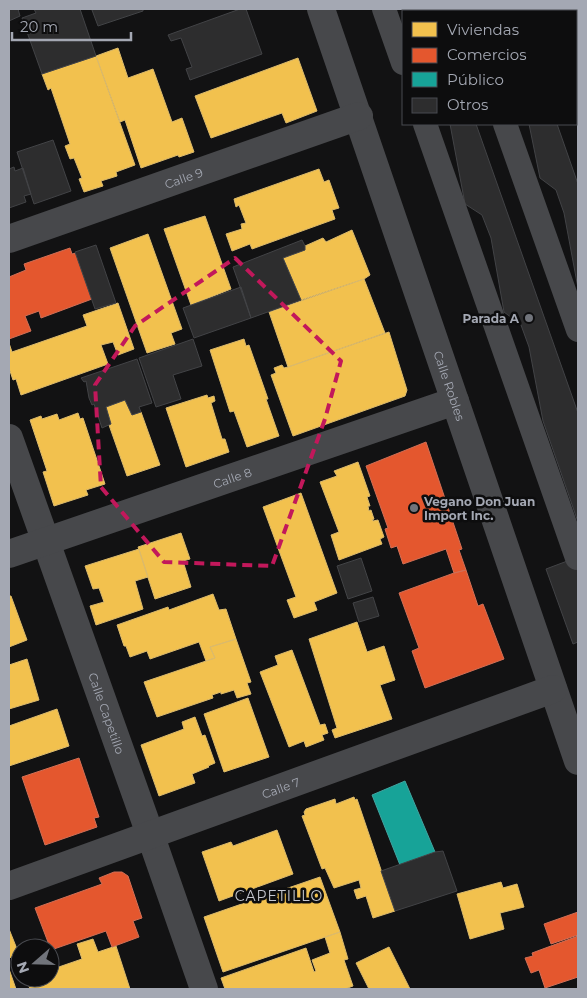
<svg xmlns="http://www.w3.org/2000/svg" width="587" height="998" font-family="Montserrat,sans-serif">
	<rect width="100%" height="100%" fill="#121213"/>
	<path fill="#f2c14e" stroke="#dbba6c" d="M118,48l10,30 25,-9 19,53 10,-4 12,34 -15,5 -1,-2 -37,13 -16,-48 -5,2 -24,-66z
		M96,56l39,109 -19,7 1,4 -16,5 2,5 -19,6 -5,-13 3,-1 -8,-20 -4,1 -5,-13 5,-2 -19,-56 -3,2 -6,-16z
		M298,58l19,53 -31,12 -4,-10 -71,25 -16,-42z
		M319,169l5,13 5,-2 10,28 -7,2 3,9 -83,30 -2,-5 -18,7 -6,-17 16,-5 -1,-5 5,-1 -7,-18 -3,2 -2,-8z
		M205,216l26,73 -40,16 -27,-76z
		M352,230l18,45 -6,4 -63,21 -18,-42 22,-8v-4l18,-8 3,4z
		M148,234l34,95 -11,4 4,11 -28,9 -37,-105z
		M364,279l21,54 -97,34 -19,-55z
		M118,303l16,46 -16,6 -5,-13 -12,3 7,19 -87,31 -5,-16 -3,1 -4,-12v-25l3,9 75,-26 -4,-11z
		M389,332l18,58 -2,6 -112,40 -22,-61 5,-2 -2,-5 8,-3 2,3 4,-1z
		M244,339l2,7 3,-1 19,54h-2l13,37 -32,11 -13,-36 -4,1 -20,-62z
		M207,395l1,3 6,-2 1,5 -4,2 11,36h3l4,13 -43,15 -20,-59z
		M125,400l7,15 9,-3 19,53 -33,11 -18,-51 2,-1 -5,-17z
		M78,413l2,6 3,-1 22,66 -19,6 2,5 -34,11 -11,-34 4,-1 -17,-51 11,-4 1,3 15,-5 2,6z
		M358,462l12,34 -3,1 3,9h-2l1,5 2,-1 3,9 -2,1 1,1 5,-1 6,17 -4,2 2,5 -43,16 -8,-25 8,-3 -19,-50 17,-6 -3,-5z
		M301,493l36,100 -23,9 3,8 -23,8 -7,-18 9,-3 -33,-90z
		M181,533l9,26 -7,2 8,26 -36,12 -17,-52z
		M139,549l9,28 -13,4 8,28 -47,16 -6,-19 14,-4 -5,-14 -6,1 -8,-23z
		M213,594l6,16 7,-1 10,30 -26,8 5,11 -9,3 -7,-19 -49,17 -3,-8 -17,6 -4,-11h-2l-7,-21 51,-18 1,3z
		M9,596h2l16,44 -18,7z
		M357,622l10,30 17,-6 11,34 -15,5 12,34 -57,19 -3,-8 5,-2 -28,-89z
		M236,639l15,43 -4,1 4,11 -14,4 -3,-8 -13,4v-2l-9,3 1,3 -56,19 -13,-35 71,-24 -5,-11z
		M292,650l28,75 5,-1 3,9 -6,2 2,5 -18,7 -2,-6 -15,6 -29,-75 18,-7 -3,-9z
		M27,659l12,41 -30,9v-44z
		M248,698l21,59 -45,15 -20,-58z
		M57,709l12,37 -60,20v-40z
		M195,717l7,19 3,-1 10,28 -7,3 1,1 -17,7 3,9 -36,13 -18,-51 43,-16 -2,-7z
		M354,797l1,3 2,-1 38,112 -22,7 -7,-22 -9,3 -3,-9 7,-2 -2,-8 -25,8 -9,-20 -3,1 -20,-53 3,-1 -1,-3 2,-3 29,-10 1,5z
		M277,830l16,44 -74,27 -17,-49 29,-10 2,4z
		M320,877l20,55 -117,40 -19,-55z
		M501,882l2,6 14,-4 7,23 -24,6 4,16 -34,10 -13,-45z
		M9,929l10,25 -10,4z
		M340,932l8,27 -4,1 9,26 -8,3h-120l-4,-11 85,-30 8,24 2,-1 -4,-11 18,-7 -5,-16z
		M93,939l5,13 18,-6 14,43h-100l-4,-11h24v-8l32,-11 -5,-15z
		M389,947l21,42h-41l-13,-26z
		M9,969l7,20h-7z"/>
	<path fill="#e4572e" stroke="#d16f56" d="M70,248l2,6 4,-1 16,46 -51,19 -2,-7 -14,5 6,15 -22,8v-62l17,-7 -2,-6z
		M426,442l36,107 -3,1 7,20 -12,3 -8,-24 -43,15 -6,-18 -6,2 -6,-19 3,-1 -22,-62z
		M466,570l12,36 5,-2 21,55 -79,29 -13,-37 7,-3 -20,-55 55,-20z
		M79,758l20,59 -5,1 3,9 -52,18 -23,-68z
		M114,872h8l6,4 14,42 -9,3 6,16 -27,10 -6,-16 -55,19 -16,-42 67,-24 -3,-6z
		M578,912v23l-27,9 -7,-20z
		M578,936v41l-33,11 -6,-18 -8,3 -6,-15 8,-2 -1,-3z"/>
	<path fill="#17a398" stroke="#41a4a0" d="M405,781l30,71 -35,13 -28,-70z"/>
	<path fill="#2d2d2e" stroke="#424346" d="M9,9h9l2,7 -11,5z
		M34,9h46l16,47 -54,18 -20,-56 14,-5z
		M94,9h49v2l-45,15 -6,-16z
		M240,9h6l16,45 -72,26 -4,-11 6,-2 -11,-29 -10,3 -3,-6z
		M490,9h26l1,2h-27z
		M450,124h26l102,289v109l-35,-101 -14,-74 -8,-22 -17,-13 -13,-74 -9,-23 -17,-11z
		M529,124h28l21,60v104l-14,-75 -8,-23 -16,-12z
		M53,140l18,51 -37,13 -17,-52z
		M14,167l1,4 8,-3 8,26 -7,2 2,6 -17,6v-39z
		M302,240l3,6v4l-22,8 18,42 -50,18 -18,-51z
		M96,245l20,58 -21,6 -20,-57z
		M241,287l10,31 -57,20 -11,-30z
		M193,339l9,27 -29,9 8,24 -25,8 -17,-49z
		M137,359l15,44 -13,4 2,5 -9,3 -7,-15 -19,7 5,17 -9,4 -8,-24 -2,1 -3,-7 -3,-17 -2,1 -3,-4z
		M578,557v85l-5,2 -27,-75z
		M361,558l11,33 -24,8 -11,-33z
		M373,597l6,19 -20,6 -6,-19z
		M443,851l14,40 -62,20 -14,-40 54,-19z"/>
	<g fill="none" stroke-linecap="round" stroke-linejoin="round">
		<path stroke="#47484b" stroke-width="24" d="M384,9l19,54
			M465,9l1,2
			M554,9l1,2
			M576,68l2,7
			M425,124l152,434
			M505,124l73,206"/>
		<g stroke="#47484b" stroke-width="28">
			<path id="s1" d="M321,9l257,752"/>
			<path id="s2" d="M9,239l350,-123"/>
			<path id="s3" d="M9,438l141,396 54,155"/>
			<path id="s4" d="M9,554l446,-153"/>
			<path id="s5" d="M9,886l544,-197"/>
		</g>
	</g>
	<path fill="none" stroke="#c2185b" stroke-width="4" stroke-dasharray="10 6" stroke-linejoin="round" d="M235,258l106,103 -16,58 -53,147 -108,-4 -63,-75 -6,-102 40,-59z"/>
	<g fill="#71747b" stroke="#0d0d0e" stroke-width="2">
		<circle cx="529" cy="318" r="5"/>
		<circle cx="414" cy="508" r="5"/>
	</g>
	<g text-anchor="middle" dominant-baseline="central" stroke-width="5" stroke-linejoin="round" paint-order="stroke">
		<g font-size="12" fill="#a4a8b3" stroke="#0d0d0e">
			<text stroke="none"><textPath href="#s2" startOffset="185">Calle 9</textPath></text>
			<text stroke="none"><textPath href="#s1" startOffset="398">Calle Robles</textPath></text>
			<text stroke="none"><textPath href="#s4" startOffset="236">Calle 8</textPath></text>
			<text stroke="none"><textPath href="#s3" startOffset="292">Calle Capetillo</textPath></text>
			<text stroke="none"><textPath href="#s5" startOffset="289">Calle 7</textPath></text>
		</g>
		<g font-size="12" font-weight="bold" fill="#a4a8b3" stroke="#0d0d0e" text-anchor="end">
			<text x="519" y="318">Parada A</text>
			<text x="424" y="501" text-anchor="start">Vegano Don Juan<tspan x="424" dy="14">Import Inc.</tspan></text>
		</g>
		<g font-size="14" letter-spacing="1" fill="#c5c7cf" stroke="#0d0d0e">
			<text x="279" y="896">CAPETILLO</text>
		</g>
	</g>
	<rect width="587" height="998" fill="none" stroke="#a4a8b3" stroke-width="20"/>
	<rect x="402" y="10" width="175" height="115" fill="#0d0d0e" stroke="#494b50"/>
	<rect x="412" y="22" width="25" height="15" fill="#f2c14e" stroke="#494b50"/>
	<text x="447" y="35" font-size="15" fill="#a4a8b3">Viviendas</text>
	<rect x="412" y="48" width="25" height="15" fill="#e4572e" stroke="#494b50"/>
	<text x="447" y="60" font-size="15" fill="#a4a8b3">Comercios</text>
	<rect x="412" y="72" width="25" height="15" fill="#17a398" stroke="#494b50"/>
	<text x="447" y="85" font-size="15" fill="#a4a8b3">Público</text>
	<rect x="412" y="98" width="25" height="15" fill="#2d2d2e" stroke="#494b50"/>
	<text x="447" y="110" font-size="15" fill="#a4a8b3">Otros</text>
	<g transform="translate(35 963) rotate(250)"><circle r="24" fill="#0d0d0e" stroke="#494b50"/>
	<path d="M0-4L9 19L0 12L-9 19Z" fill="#71747b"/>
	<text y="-8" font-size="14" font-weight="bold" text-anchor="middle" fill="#a4a8b3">N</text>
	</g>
	<path d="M12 32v8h119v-8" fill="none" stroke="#a4a8b3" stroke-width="2.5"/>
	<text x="20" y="32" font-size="15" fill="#a4a8b3" stroke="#0d0d0e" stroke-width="4" paint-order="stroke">20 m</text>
</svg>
